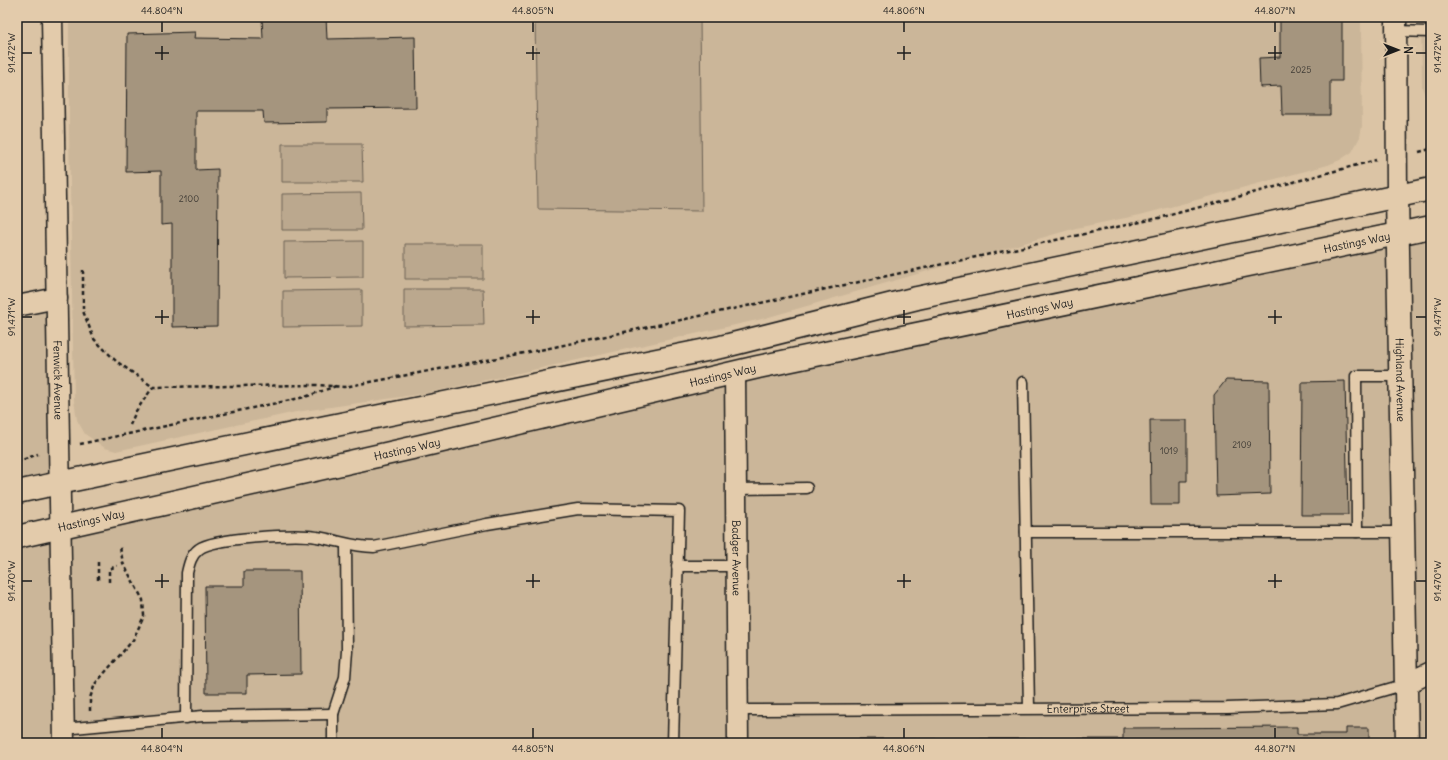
<svg xmlns="http://www.w3.org/2000/svg" width="1448" height="760" font-family="Delius,sans-serif">
	<rect width="100%" height="100%" fill="#dbc4a5"/>
	<filter id="ink" filterUnits="userSpaceOnUse"><feTurbulence type="fractalNoise" baseFrequency=".025" numOctaves="2"/><feDisplacementMap in="SourceGraphic" scale="8" xChannelSelector="R" yChannelSelector="G"/><feConvolveMatrix kernelMatrix="1 2 1 2 8 2 1 2 1" color-interpolation-filters="sRGB"/></filter>
	<g filter="url(#ink)">
		<path fill="#cbb699" d="M69,17h1292l1,109 -2,11 -8,15 -12,8 -12,5 -188,50 -64,13 -314,91 -334,74 -132,19 -180,39 -11,-3 -20,-14 -8,-14 -3,-20 -5,-267z
			M1421,17h10v88l-5,-7 -4,-11z
			M1431,227v516h-1414v-206z
			M57,298l3,185 -43,9v-186z"/>
		<path fill="#bba88e" stroke="#6c6255" d="M535,17h165l2,194 -164,-2z
			M282,144h80l1,38h-81z
			M361,193l1,37h-80v-36z
			M363,241v36l-79,1v-36z
			M405,244h78v35h-78z
			M404,289h79l1,36 -80,1z
			M362,290v36l-79,1v-36z"/>
		<path fill="#a5957e" stroke="#1c1c1c" d="M262,17h64l1,22 88,-2 1,71 -89,1v13l-63,1 -1,-12h-67v59l22,-1 -1,157 -45,1v-103l-11,1v-54l-35,1 1,-138 68,-2 -1,6 69,1z
			M1280,17h62v64h-12v34h-48l-1,-29 -21,1 -1,-29 21,-1z
			M1226,380l43,1 1,113 -54,2 -2,-101z
			M1345,381l3,134h-47l1,-133z
			M1150,420h37v61h-7v24h-29z
			M244,571h56l1,103 -54,1v18h-41l-1,-107h39z
			M1297,727v7h49v-6h23v15h-510v-4h264v-11z"/>
		<g fill="none" stroke-linecap="round" stroke-linejoin="round">
			<g stroke="#1c1c1c" stroke-width="13">
				<g id="service">
					<path d="M1396,31l35,1"/>
					<path d="M1023,382l6,326"/>
					<path d="M737,489l70,-1"/>
					<path d="M1026,532h376"/>
					<path d="M1357,532l-1,-156h43"/>
					<path d="M677,566h61"/>
					<path id="s1" d="M739,710l488,-2 110,-4 69,-20"/>
					<path d="M186,718l1,-145c2,-9 4,-18 12,-24 14,-11 99,-16 118,-12 20,3 36,10 57,10l113,-23 91,-15 101,2 -6,232"/>
					<path d="M63,729l140,-13 130,-2"/>
					<path d="M333,743v-29l12,-37 2,-26 -1,-106"/>
				</g>
			</g>
			<g stroke="#1c1c1c" stroke-width="23">
				<g id="minor">
					<path id="s2" d="M52,17l12,726"/>
					<path d="M1396,17l1,179"/>
					<path d="M17,306l40,-8"/>
					<path id="s3" d="M735,372l3,371"/>
					<path d="M1406,684l25,-12"/>
				</g>
			</g>
			<g stroke="#1c1c1c" stroke-width="25">
				<g id="tertiary">
					<path id="s4" d="M1397,196l10,547"/>
				</g>
			</g>
			<g stroke="#1c1c1c" stroke-width="25">
				<g id="primary">
					<path d="M17,492l299,-63 405,-82 196,-49 514,-109"/>
					<path id="s5" d="M17,537l404,-91 337,-79 673,-140"/>
				</g>
			</g>
			<path stroke="#1c1c1c" stroke-width="2.5" stroke-dasharray="4 3" stroke-linecap="butt" d="M1419,152l12,-3
				M83,270v41l11,28 22,22 37,26 163,-2 28,2 201,-38 614,-131 217,-58
				M130,425l6,-14 17,-24
				M80,444l225,-47 31,-11
				M17,462l21,-8
				M98,562v18
				M109,582v-13l8,-3
				M90,711v-13l5,-14 38,-44 11,-24 -1,-16 -20,-37 -3,-16"/>
			<use href="#service" stroke="#e3cbab" stroke-width="10"/>
			<use href="#minor" stroke="#e3cbab" stroke-width="20"/>
			<use href="#tertiary" stroke="#e3cbab" stroke-width="22"/>
			<use href="#primary" stroke="#e3cbab" stroke-width="22"/>
		</g>
	</g>
	<path fill="none" stroke="#1c1c1c" stroke-width="1.5" d="M162,22v10M533,22v10M904,22v10M1275,22v10M162,46v14M533,46v14M904,46v14M1275,46v14M22,53h10M155,53h14M526,53h14M897,53h14M1268,53h14M1416,53h10M162,310v14M533,310v14M904,310v14M1275,310v14M22,317h10M155,317h14M526,317h14M897,317h14M1268,317h14M1416,317h10M162,574v14M533,574v14M904,574v14M1275,574v14M22,581h10M155,581h14M526,581h14M897,581h14M1268,581h14M1416,581h10M162,728v10M533,728v10M904,728v10M1275,728v10"/>
	<g text-anchor="middle" dominant-baseline="central" stroke-width="3.5" stroke-linejoin="round" paint-order="stroke">
		<g font-size="9" fill="#3e3a34">
			<text x="1301" y="69">2025</text>
			<text x="189" y="198">2100</text>
			<text x="1242" y="444">2109</text>
			<text x="1169" y="450">1019</text>
		</g>
		<g font-size="11" fill="#1c1c1c" stroke="#e3cbab">
			<text stroke="none"><textPath href="#s5" startOffset="1372">Hastings Way</textPath></text>
			<text stroke="none"><textPath href="#s5" startOffset="1048">Hastings Way</textPath></text>
			<text stroke="none"><textPath href="#s5" startOffset="724">Hastings Way</textPath></text>
			<text stroke="none"><textPath href="#s2" startOffset="363">Fenwick Avenue</textPath></text>
			<text stroke="none"><textPath href="#s4" startOffset="184">Highland Avenue</textPath></text>
			<text stroke="none"><textPath href="#s5" startOffset="400">Hastings Way</textPath></text>
			<text stroke="none"><textPath href="#s5" startOffset="76">Hastings Way</textPath></text>
			<text stroke="none"><textPath href="#s3" startOffset="186">Badger Avenue</textPath></text>
			<text stroke="none"><textPath href="#s1" startOffset="349">Enterprise Street</textPath></text>
		</g>
	</g>
	<rect width="1448" height="760" fill="none" stroke="#e3cbab" stroke-width="44"/>
	<g transform="translate(1398 50) rotate(90)" stroke="#e3cbab" stroke-width="3" paint-order="stroke">
	<path d="M0-3L7 15L0 10L-7 15Z" fill="#1c1c1c"/>
	<text y="-6" font-size="11" font-weight="bold" text-anchor="middle" fill="#1c1c1c">N</text>
	</g>
	<rect x="22" y="22" width="1404" height="716" fill="none" stroke="#1c1c1c" stroke-width="1.5"/>
	<g font-size="10" text-anchor="middle" fill="#1c1c1c">
		<text x="162" y="14">44.804°N</text>
		<text x="533" y="14">44.805°N</text>
		<text x="904" y="14">44.806°N</text>
		<text x="1275" y="14">44.807°N</text>
		<text transform="translate(1437 53) rotate(-90)" y="4">91.472°W</text>
		<text transform="translate(11 53) rotate(-90)" y="4">91.472°W</text>
		<text transform="translate(1437 317) rotate(-90)" y="4">91.471°W</text>
		<text transform="translate(11 317) rotate(-90)" y="4">91.471°W</text>
		<text transform="translate(1437 581) rotate(-90)" y="4">91.470°W</text>
		<text transform="translate(11 581) rotate(-90)" y="4">91.470°W</text>
		<text x="162" y="752">44.804°N</text>
		<text x="533" y="752">44.805°N</text>
		<text x="904" y="752">44.806°N</text>
		<text x="1275" y="752">44.807°N</text>
	</g>
</svg>
